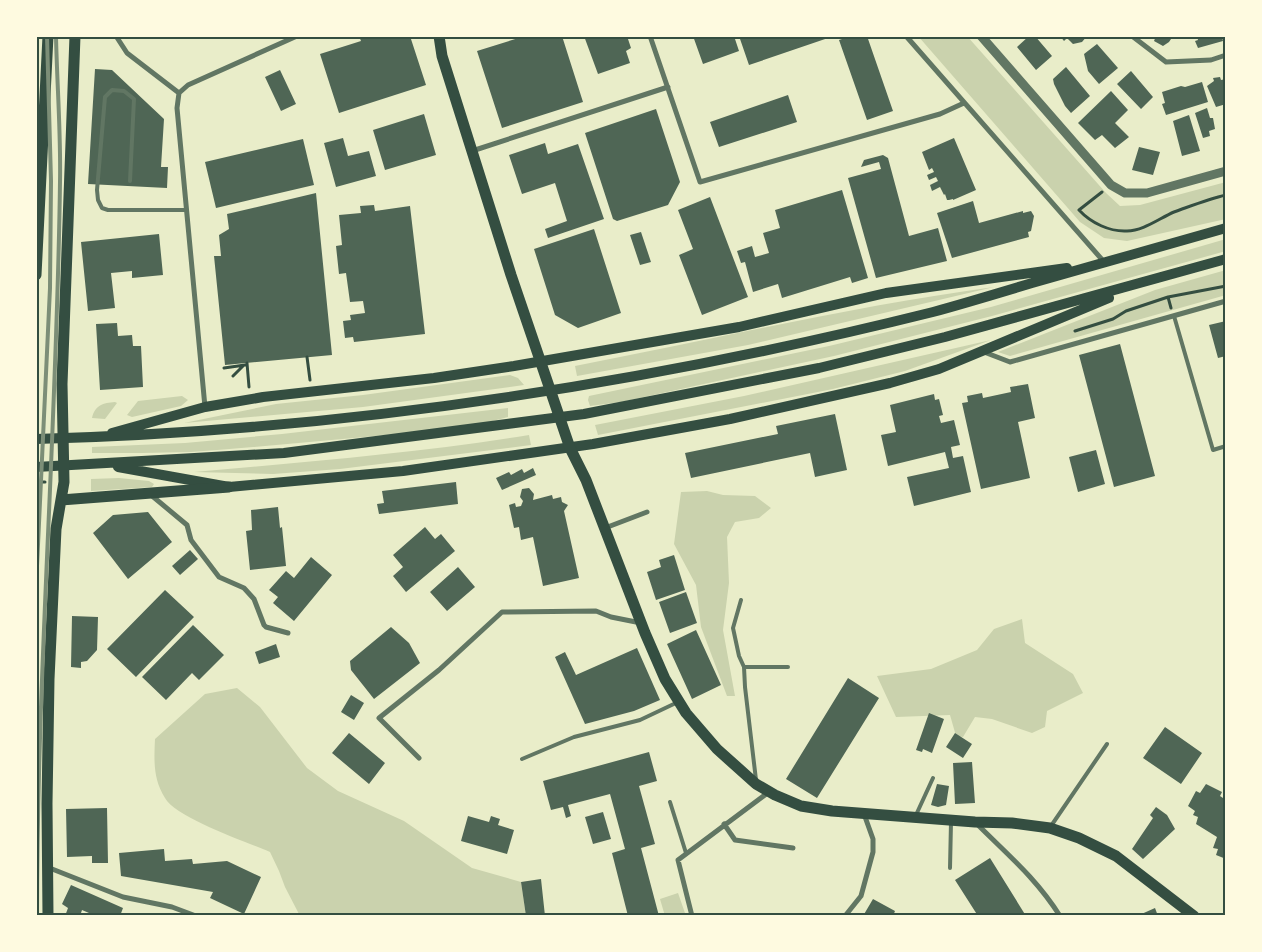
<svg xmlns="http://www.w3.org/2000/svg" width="1262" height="952" font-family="'Fira Sans Condensed',sans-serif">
	<rect width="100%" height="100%" fill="#e9edc9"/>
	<path fill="#cad2ad" d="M918,36h49l139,157 14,13 20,-1 86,-23v37l-99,22 -23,-3 -24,-16z
		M1226,239v12l-234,65 -158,40 -213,46 -31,4 -2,-6 1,-4 240,-50 162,-39z
		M1226,270v25l-216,61 -12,-4 157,-62z
		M994,287l-246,58 -171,31 -2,-10c140,-27 278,-60 419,-79z
		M991,340l-86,31 -72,18 -235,46 -3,-10 149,-29z
		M510,375l8,3 6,7 -161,22 -179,16 92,-19 87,-9z
		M182,396l6,4 -7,6 -49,11 -5,-2 11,-14z
		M115,402l2,1 -12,16 -13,-1c3,-13 11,-15 23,-16z
		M508,408v9c-46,13 -95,15 -143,20 -58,5 -116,11 -174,15 -33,1 -66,1 -99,1v-6l93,-4 97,-9z
		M529,435l2,10 -191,24 -67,5 -79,-2c112,-10 224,-19 335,-37z
		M119,478l30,3 5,3 -2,3 -61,4v-12z
		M707,491l16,4 32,1 16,12 -12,10 -24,4 -8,15 2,46 -6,47 12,66h-8l-26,-69 -5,-42 -22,-41 7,-52z
		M1022,619l3,24 48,31 10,19 -36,18 -2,16 -13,6 -40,-14 -17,-2 -12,20 -7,-1 -6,-21 -54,2 -19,-41 54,-7 46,-19 17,-21z
		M237,688l23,19 47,61 31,23 66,30 68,47 49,14 5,34h-226l-15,-29 -6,-16 -9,-19c-23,-10 -94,-34 -105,-54 -12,-19 -11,-38 -10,-59l50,-45z
		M678,893l8,23h-21l-5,-17z"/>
	<path fill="#4f6655" d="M359,36h51l16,49 -87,28 -19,-59 41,-13z
		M525,36h37l21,66 -81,26 -25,-77z
		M584,36h43l4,12 -5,3 4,12 -32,11z
		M693,36h41l5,15 -36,13z
		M739,36h92v1l-82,28z
		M851,36h16l26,75 -26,9 -28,-80z
		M1029,36h6l17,20 -16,14 -19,-23z
		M1060,36h27l-5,6 -9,2 -6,-6 -3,3z
		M1156,36h17l-4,6 -6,4 -9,-5z
		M1197,36h25l1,5 -25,7 -3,-7 3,-1z
		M1097,44l21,24 -19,16 -11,-13 -4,-17z
		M1066,67l24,29 -19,17 -6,-7 -11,-22 -1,-5z
		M95,69l17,1 52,49 -3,48h7l-1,21 -79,-4z
		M280,70l16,34 -15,7 -16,-34z
		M1131,71l22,26 -12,12 -24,-25z
		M1220,77l1,3 5,-1v25l-10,3 -9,-21 7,-5 -1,-3z
		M1202,82l6,20 -42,13 -4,-11 3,-1 -3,-11 19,-6 4,1z
		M1111,91l17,19 -13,13 14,14 -14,11 -13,-13 -7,5 -17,-17z
		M788,95l9,27 -78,25 -9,-25z
		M1207,108l3,10h3l2,11 -6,2 1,5 -7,2 -8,-25z
		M656,109l24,73 -12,23 -51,16 -4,-2 -28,-86z
		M424,114l12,41 -51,15 -12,-40z
		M1189,115l11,36 -18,5 -9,-35z
		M343,138l5,18 21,-5 7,25 -40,11 -12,-44z
		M954,138l22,52 -23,10v-1l-4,1h-2l-2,-6 -1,1 -4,-8 -8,4 -2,-6 8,-4 -2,-4 -7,3 -2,-5 7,-3 -2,-4 -3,2 -7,-18z
		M303,139l11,46 -98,23 -11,-46z
		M545,143l3,11 30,-10 26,75 -56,19 -3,-9 22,-8 -12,-38 -33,11 -13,-39z
		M1139,147l21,5 -7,23 -21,-5z
		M883,155l5,3 21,78 29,-8 9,33 -71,17 -28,-100 33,-9 -2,-7 -18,5 3,-7z
		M842,190l26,88 -16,5 -2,-6 -68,21 -4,-14 -25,8 -8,-30 -4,1 -4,-12 15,-5 3,11 14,-4 -6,-20 17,-5 -5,-18z
		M316,193l16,162 -107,10 -11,-109h7l-2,-21 10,-6 -2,-15z
		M710,197l38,100 -46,18 -23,-60 14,-6 -15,-39z
		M973,201l6,22 44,-12v2l8,-2 3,5 -3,15 -3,1 1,5 -77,21 -15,-45z
		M374,205l1,6 35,-5 15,128 -71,8 -1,-5 -8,1 -2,-17 8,-1 -1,-5 15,-2 -2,-12 -13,1 -4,-29 -7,1 -3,-28 6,-1 -3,-30 22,-2 -1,-7z
		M594,229l27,84 -43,15 -23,-13 -21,-66z
		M641,232l10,30 -11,3 -10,-30z
		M159,234l4,41 -31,3v-7l-21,2 4,35 -27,3 -7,-69z
		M1226,321v35l-8,2 -9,-33z
		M117,323l1,13 14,-1 1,11h8l2,41 -43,3 -4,-66z
		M1120,344l35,132 -41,11 -35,-132z
		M1028,384l7,34 -17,4 12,56 -49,11 -19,-86 6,-1 -1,-6 15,-3 1,5 28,-6 -1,-5z
		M934,394l1,6 4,-1 4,16 -4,1 2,7 13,-3 6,25 -9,2 2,11 10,-2 8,36 -57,14 -7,-29 42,-9 -4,-16 -57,14 -7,-31 15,-3 -6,-27z
		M835,414l12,56 -32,7 -5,-24 -119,25 -6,-25 93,-19 -2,-8z
		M1096,450l9,34 -27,8 -9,-35z
		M533,468l3,7 -34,15 -6,-12 13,-6 2,3 11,-6 2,4z
		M456,482l2,22 -79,10 -2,-10 7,-1 -2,-12z
		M529,488l5,6 -1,6 19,-5 1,4 8,-2 1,5 6,3 -4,6 15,67 -36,8 -10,-49 -12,3 -2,-13 -5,1 -5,-23 6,-2 1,4 5,-1 2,-5 -3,-4 2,-8z
		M278,507l2,21 2,-1 4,39 -36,4 -4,-39 6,-1 -1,-20z
		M148,512l24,30 -44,37 -35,-46 20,-18z
		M425,527l10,12 6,-5 14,17 -49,41 -13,-16 10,-9 -10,-12z
		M190,550l8,9 -18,16 -8,-9z
		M674,555l11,35 -29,10 -9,-28 14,-5 -2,-7z
		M311,557l21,18 -38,46 -21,-18 5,-6 -9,-7 17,-19 8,7z
		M458,567l17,20 -28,24 -17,-19z
		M165,590l29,27 -58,60 -29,-28z
		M686,592l11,31 -27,10 -11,-31z
		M72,616l26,1 -1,33 -10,11 -6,1v6l-10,-1z
		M193,625l31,30 -25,25 -7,-7 -26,27 -24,-23z
		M391,627l18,16 11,20 -46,36 -23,-29 -1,-9z
		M696,630l25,55 -29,14 -25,-55z
		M276,644l4,13 -21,7 -4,-12z
		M637,648l23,52 -26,11 -49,13 -30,-67 10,-5 11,23z
		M848,678l31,20 -62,100 -31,-19z
		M351,695l13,8 -10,17 -13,-8z
		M929,713l15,6 -12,34 -9,-4 -1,3 -6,-2z
		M1165,727l37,26 -21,31 -38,-26z
		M349,733l36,30 -16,21 -37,-31z
		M955,733l17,11 -9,14 -17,-11z
		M649,752l8,29 -18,5 16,58 -14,4 18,68h-31l-16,-63 13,-4 -15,-55 -42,11 3,11 -5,2 -3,-11 -12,3 -8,-29z
		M972,762l3,41 -20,1 -2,-41z
		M937,784l12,2 -3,19 -8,2 -7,-2z
		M1206,784l16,8 -2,4 6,4v59l-10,-4 2,-6 -5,-1 4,-11 -21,-13 2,-7 -5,-2 2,-4 -7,-5 8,-15 4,2z
		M1156,807l11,8 8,14 -32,30 -11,-10 21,-31 -3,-3z
		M107,808l1,55h-16v-7l-25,1 -1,-48z
		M603,812l8,27 -18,5 -8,-27z
		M468,816l21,6 2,-6 9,3 -2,6 16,5 -7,24 -46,-13z
		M164,849l1,12 27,-2 1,5 34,-3 34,16 -17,37 -34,-16 3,-6 -92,-16 -2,-23z
		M990,858l36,58h-48l-23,-36z
		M541,879l4,37h-19l-5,-34z
		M71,885l52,23 -3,8h-24l-14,-6 -2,6h-15l3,-8 -6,-4z
		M873,899l22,12 -2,5h-30z
		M1155,908l3,8h-21z"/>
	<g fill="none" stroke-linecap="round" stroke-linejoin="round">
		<path stroke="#344e41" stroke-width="3" d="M1102,192l-23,18c12,13 31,22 48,21 16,0 33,-13 47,-19 17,-6 34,-13 52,-17
			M1168,297l3,11
			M1075,331l38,-12 13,-8 42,-14 58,-11
			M307,357l3,23
			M247,363l2,24
			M224,368l21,-3
			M233,376l10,-10
			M36,482h9"/>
		<path stroke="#617663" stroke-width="4" d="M130,181l4,-82 -10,-8 -12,-1 -7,7 -8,93 1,10 4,8 6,2h78
			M1174,316l39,134 13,-4
			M741,600l-8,28 6,28 5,11 1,20 11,93
			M744,667h44
			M522,759l52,-22 66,-17 38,-18
			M670,802l16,51
			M916,815l17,-37
			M1051,826l56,-82
			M950,868l1,-46"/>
		<path stroke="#617663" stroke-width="5" d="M116,36l11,17 52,40
			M650,36l50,146 240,-68 24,-11
			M906,36l199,227
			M1132,36l34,26 45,-2 15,-5
			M472,151l196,-64
			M984,352l26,10 216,-61
			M205,407l-28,-299 2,-15 9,-8 109,-49
			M151,495l36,30 4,15 28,37 25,11 10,11 10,26 2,2 22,6
			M605,528l42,-16
			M419,758l-40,-40 60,-48 63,-58 94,-1 15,6 30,6
			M724,824l11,16 58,8
			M977,824c31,31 59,54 83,92
			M47,867l76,30 49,10 24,9
			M692,916l-14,-56 91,-68
			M845,916l16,-20 12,-44v-13l-9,-25"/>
		<path stroke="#617663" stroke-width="9" d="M981,36l130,149 14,8h22l79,-22"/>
		<path stroke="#344e41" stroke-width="10" d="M112,433l93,-26 58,-10 171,-19 80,-12 225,-39 147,-34 181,-25
			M36,439c302,-8 604,-54 897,-127 33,-9 66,-19 99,-29 65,-18 129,-37 194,-55
			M36,467l248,-14 300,-39 235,-46 126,-31 281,-78
			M118,467l111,20 174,-16 190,-27 137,-25 160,-36 49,-14 170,-71"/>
		<path stroke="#344e41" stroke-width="11" d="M439,36l3,20 69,219 59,173 16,32 59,153 20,46 21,34 31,36 39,35 19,11 26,11 31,5 143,11 37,1 38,5 29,10 37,18 78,60
			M36,275l12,-239
			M61,500l168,-13
			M48,916l-1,-112 2,-125 7,-150 8,-47 -2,-98 13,-348"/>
		<path stroke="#7c8e77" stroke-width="4" d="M36,587l14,-299 1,-107 -4,-145
			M37,916c0,-245 20,-489 23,-734 1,-48 -3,-97 -4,-146"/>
	</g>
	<rect width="1262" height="952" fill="none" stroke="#fefae0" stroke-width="75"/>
	<rect x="38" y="38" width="1186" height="876" fill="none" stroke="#344e41" stroke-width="2"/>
</svg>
